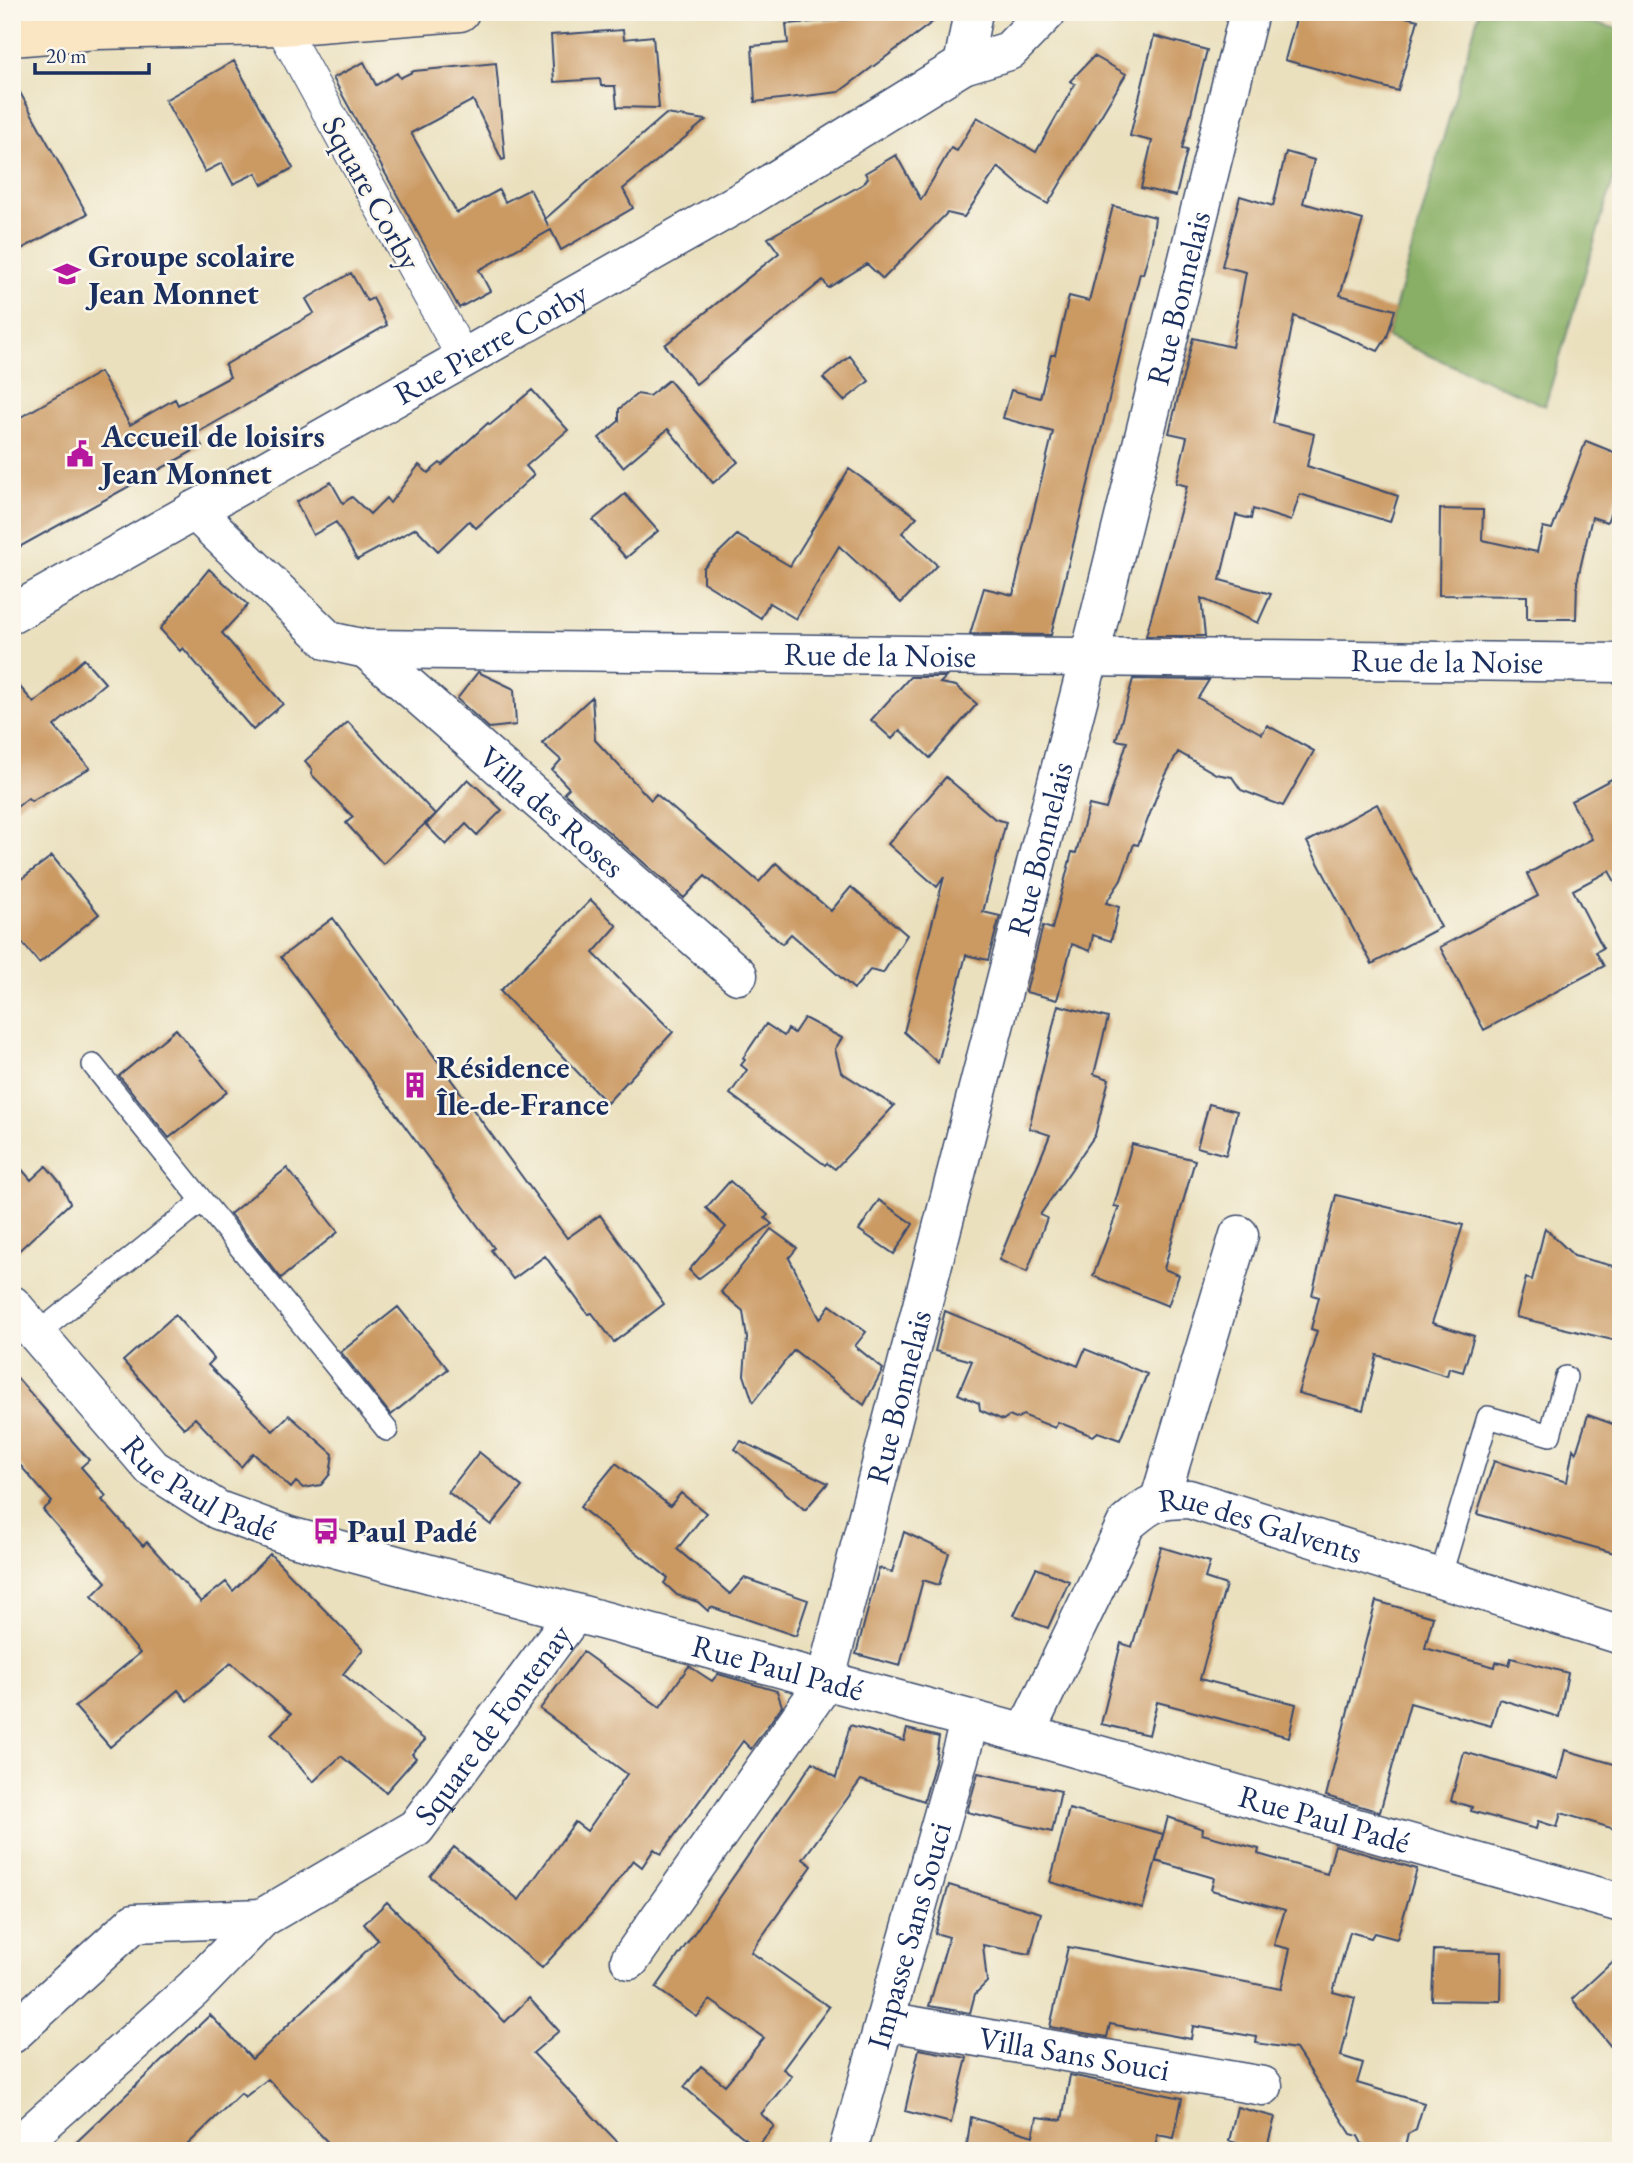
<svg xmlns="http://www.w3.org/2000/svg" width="1633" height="2163" font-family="'EB Garamond',serif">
	<rect width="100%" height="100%" fill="#fbf7ec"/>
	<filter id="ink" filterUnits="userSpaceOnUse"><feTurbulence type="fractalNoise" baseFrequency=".0143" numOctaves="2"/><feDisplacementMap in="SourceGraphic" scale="14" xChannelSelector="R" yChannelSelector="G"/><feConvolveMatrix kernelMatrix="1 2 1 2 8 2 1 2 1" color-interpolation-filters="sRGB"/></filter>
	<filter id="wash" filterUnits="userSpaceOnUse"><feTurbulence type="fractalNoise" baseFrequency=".00686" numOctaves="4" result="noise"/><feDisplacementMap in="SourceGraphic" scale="28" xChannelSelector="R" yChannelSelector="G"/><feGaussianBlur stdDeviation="1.57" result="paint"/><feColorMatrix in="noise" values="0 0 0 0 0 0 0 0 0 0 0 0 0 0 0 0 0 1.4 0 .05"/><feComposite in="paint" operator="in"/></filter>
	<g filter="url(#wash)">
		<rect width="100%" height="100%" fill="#eae0be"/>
		<path fill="#88af65" stroke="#526f62" stroke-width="2" d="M1479,12h57l85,17v125l-76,252 -158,-69z"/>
		<g id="blocks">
			<path fill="#cb9a64" d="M852,12h94l-107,80 -84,10 -3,-56 36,-3 -2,-19 66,-5z
				M1298,12h87l33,8 -20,71 -113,-31z
				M623,30l1,9 29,-3 6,72 -42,-1 -2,-21h-14l-1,-7 -46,3 -3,-47z
				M1154,36l53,14 -25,99 5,1 -11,46 -35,-8 11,-47 -22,-5z
				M1094,56l32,18 -78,130 -22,-13 -28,-24 -34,50 -17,-4 -64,66 -16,-15 -39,24 -5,-8 -127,104 -31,-39 114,-92 -11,-15 95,-54 5,-6 -3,-5 31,-18 25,45 30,-52 6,3 20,-34 59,35 39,-68 -5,-3z
				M234,61l59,107 -31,17 -6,-12 -23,11 -11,-21 -17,9 -40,-72z
				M364,62l12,23 21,-12 3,5 14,-7 82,-8 9,96 -3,1 -29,-60 -62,33 46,80 42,-23 6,12 25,-13 19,38 -4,-8 121,-105 40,6 -83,69 10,19 -72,42 -10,-20 -72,40 11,21 -31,17 -126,-230z
				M12,78l75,136 -75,40z
				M1286,152l28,8 -11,43 60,17 -23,75 55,15 -8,27 -9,14 -84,-35 -21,107 41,11 -7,32 91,30 -8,26 -90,-28 -9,27 -38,-12 -2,10 -15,-4 -16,65 51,14 -13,29 -57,-25 4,38h-59l41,-150 -11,-3 11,-46 -18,-4 24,-95 39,9 14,-75 -24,-6 18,-70 33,10z
				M1113,206l42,11 -3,25 -9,32 -3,-1 -89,362 -81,-1 14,-46 29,7 40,-163 -50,-14 8,-28 29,8 11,-43h4l14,-59 20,5z
				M351,273l16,28 6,-3 14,27 -192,109 7,12 -190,105v-129l88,-50 30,53 45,-26 3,6 52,-28 -5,-12 89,-52 -8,-14z
				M850,356l19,25 -25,20 -21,-23z
				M669,380l69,82 -25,21 -45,-54 -45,38 -24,-29 20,-17v-12l18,-15 12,2z
				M532,390l36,40 -42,36 8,9 -58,53 -7,-7 -31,30 -22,-23 -59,32 -21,-38 -23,13 -17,-33 35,-20 12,21 9,-6 18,17 16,-16 4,5 29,-38 9,8 12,-10 2,2 46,-42 2,2z
				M1586,441l35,14v31l-14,36 -15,-5 -15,65 -1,37h-49v-23l-88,-1 1,-86 43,1 -1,30 55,12 6,-25 9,2z
				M849,469l68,48 -15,16 35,32 -36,38 -62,-57 -43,73 -27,-16 -8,15 -58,-36v-14l34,-33 53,31z
				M625,494l33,37 -32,27 -33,-38z
				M209,569l39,36 -26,28 61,71 -30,26 -70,-82 -3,3 -20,-22z
				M84,659l21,24 -51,43 36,42 -59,33 -3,-3 -16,13v-133l22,25z
				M478,672l36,17 2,36 -27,3 -32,-29z
				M910,677h36l-6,6 16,3 21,18 -47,54 -30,-28 -8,9 -21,-19z
				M1133,679l76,1 -11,18 64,36 5,-9 47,26 -31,55 -42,-16 -9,-13 -16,-3 -38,-22 -16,30 -24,63 -4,-1 -13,36 -15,23 13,4 -8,34 -18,-6 -3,16 -18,-7 -15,56 -31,-8 17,-66 9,3 20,-77 4,1 13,-48 17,4 21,-67 -11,-2z
				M592,697l3,43 56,60 5,-6 103,88 17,-19 55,48 20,-24 56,48 -24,38 -13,-3 -16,19 -63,-55 -9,10 -77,-68 -21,22 -120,-105 5,-5 -17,-18 9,-10 -19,-17z
				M348,722l87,92 -52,50 -37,-41 7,-6 -42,-43 1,-5 -7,-8z
				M1621,774v118l-12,-21 -36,19 30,58 -7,4 8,14 -120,64 -44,-83 98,-51 -11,-22 65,-35 -21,-38z
				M946,777l49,42 11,3 -23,90 17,4 -12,44 -22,-5 -28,108 -34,-31 40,-155 -7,10 -49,-43z
				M468,779l34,31 -25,25 -11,-11 -20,21 -20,-20z
				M1377,804l64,123 -69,37 -65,-122z
				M52,856l47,58 -60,49 -27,-33v-44z
				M591,900l26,26 -24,27 80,79 -66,71 -107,-112z
				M333,918l234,320 33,-23 64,89 -50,38 -22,-29 -4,1 -43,-58 -32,23 -22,-29 3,-2 -213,-291z
				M1058,1005l50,13 -14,56 15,5 -14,56 -55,80 7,3 -20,54 -28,-12 51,-125 -21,-7z
				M804,1018l38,20 -7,11 6,23 53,34 -59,63 -8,-6 -2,2 -95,-71 17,-24 -6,-5 4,-5 -2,-2 23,-34 18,12 4,-7 6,4z
				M176,1029l51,63 -58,46 -50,-62z
				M1209,1104l28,7 -11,44 -29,-8z
				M1132,1144l63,16 -31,109 15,6 -11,31 -75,-30 26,-69 -5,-1z
				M12,1158l19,22 15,-14 14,16 10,21 -58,54z
				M287,1168l51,64 -57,46 -51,-64z
				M730,1181l38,34 -3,3 7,6 -74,55 -9,-9 37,-43 -20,-19z
				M1336,1195l127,30 -31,98 42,13 -11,36 -14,-4 -2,8 -70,-21 -14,55 -65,-17 19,-62 -6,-2 8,-32 -7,-2z
				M879,1200l34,24 -19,30 -35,-24z
				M1545,1228l29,28 47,12v74l-105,-25 10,-39 6,2z
				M771,1229l26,19 -8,10 31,61 10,-14 36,27 -11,14 28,23 -19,36 -70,-55 -41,52 -9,-27 3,-37 -4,-27 -22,-19z
				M398,1307l50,62 -57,46 -50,-63z
				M945,1311l133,55 7,-17 62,25 -27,66 -22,-8 -5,4 -35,-14 -3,6 -32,-13 -7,4 -7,-3 -6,4 -23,-10 -1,-7 -21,-9 14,-33 -37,-10z
				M175,1315l39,44 -6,6 65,66 16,-16 44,39 -3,20 -9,11 -18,3 -7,-6 -5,6 -38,-35 -12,14 -46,-49 -11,10 -61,-67z
				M12,1372l77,88 -8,7 25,29 -4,4 41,46 4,-4 54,60 25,-20 7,9 37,-37 93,95 -20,25 82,66 -13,14 4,4 -30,34 -45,-36 -28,26 -42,-48 20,-20 -60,-51 -44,38 -9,-11 -68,57 -35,-40 65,-54 -48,-57 14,-14 -63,-72 9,-8 -40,-46z
				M1588,1415l33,12v128l-144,-41 17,-53 73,21 6,-33 3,4z
				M741,1441l87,42 -23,27 -70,-61z
				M479,1452l43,35 -31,38 -43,-33z
				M616,1463l54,43 11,-13 25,20 -29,36 53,45 14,-16 64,22 -12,36 -85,-29 -3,4 -10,-9 -21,-7 -13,-12 4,-5 -88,-71z
				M904,1532l45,21 -10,32 -16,-5 -23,86 -44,-12 23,-86 13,4z
				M1161,1547l49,15 -5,16 21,7 -26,94 96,25 -7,33 -132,-35 -8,33 -48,-11 20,-81 11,4z
				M1036,1568l33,13 -21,47 -34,-13z
				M1376,1601l57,16 -8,31 70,19 1,-5 13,3 2,-7 57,15 -9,44 -60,-18 -8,27 -81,-23 -30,109 -54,-16z
				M583,1652l77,55 29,-41 23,15 6,-7 59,17 5,15 -31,43 -8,-8 -82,113 -7,-5 -12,18 -9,-7 -31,42 -60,66 -112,-92 24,-29 65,53 56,-78 12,9 40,-57 -87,-65z
				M850,1725l54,16 3,-12 32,8 -4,25 -11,39 -63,-21 -58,79 9,7 -61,86 78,55 -46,62 9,7 -31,38 13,12 -18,22 -72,-61 17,-21 24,19 39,-47 -54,-38 -13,17 -41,-29 157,-226 23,16z
				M1565,1750l56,16v65l-60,-18 -4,14 -19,-6 -2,8 -65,-18 1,-4 -21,-6 13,-49 94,27z
				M978,1773l83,18 -9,41 -85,-20z
				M1069,1809l94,25 -20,74 -93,-26z
				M1168,1817l35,12 -1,5 57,15 -1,5 69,20 8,-29 82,24 -20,70 -23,-6 -3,5 -21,-6 -17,60 22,6 -14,58 22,7 -6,20 67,20 -8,26 -8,5 -4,17 -16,-5 -8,4 -18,-6 -4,-8 -7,-2 -55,-85 -40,-6 1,-6 -64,-11 -2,13 -81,-15 -3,13 -57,-10 18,-80 213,42 9,-40 -16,-4 11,-35 -74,-20 3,-12 -58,-17z
				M949,1885l92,28 -11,41 -47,-9 4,37 -12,12 -5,19 -41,-7 20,-69 -14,-4z
				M387,1902l118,120 24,-24 30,33 -26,22 93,98h-290l-68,-72 -23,18 -4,-4 -60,58h-114l143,-136 42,44 126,-119 -14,-16z
				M1434,1950l68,2 -1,49 -69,-1z
				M1621,1954v105l-49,-60z
				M919,2049l48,9 -16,65 -46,-12z
				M1070,2075l112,23 -8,40 -17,-3 -2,16h-189l5,-34 62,19 4,-19 25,3z
				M1237,2107l38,10 -9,34 -37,-10z"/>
		</g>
	</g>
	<g filter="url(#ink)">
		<use href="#blocks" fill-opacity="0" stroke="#3a4a6c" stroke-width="2"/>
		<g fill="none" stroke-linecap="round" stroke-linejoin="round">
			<g stroke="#3a4a6c" stroke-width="24">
				<path id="service" d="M93,1065l294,365
					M37,1334l165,-133
					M1440,1578l48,-161 62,18 16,-58"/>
			</g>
			<g stroke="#3a4a6c" stroke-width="34">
				<path id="pedestrian" d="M281,26l183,333"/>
			</g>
			<g stroke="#3a4a6c" stroke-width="41">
				<g id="minor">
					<path d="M12,15l2,-3"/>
					<path d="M963,65l10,-53"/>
					<path id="s1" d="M194,510l135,131 37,8 1255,14"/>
					<path id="s2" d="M12,614l735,-416 216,-133 46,-14 38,-39"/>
					<path id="s3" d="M366,649l372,326"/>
					<path id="s4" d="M12,1305l140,163 66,42 71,26 736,198 596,169"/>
					<path d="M1160,1499l79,-264"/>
					<path id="s5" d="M1025,1734l101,-210c24,-21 30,-25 63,-25l432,136"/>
					<path id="s6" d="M630,1960l195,-278 271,-1051 153,-619"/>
					<path id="s7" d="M885,2021l378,65"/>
					<path id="s8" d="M12,2034l122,-111 128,-5 154,-90 158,-214"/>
					<path d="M12,2151l181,-162 69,-71"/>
					<path id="s9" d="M848,2151l122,-431"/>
				</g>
			</g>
			<g stroke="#3a4a6c" stroke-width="41">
				<path id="secondary" d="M12,37l85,-7 184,-4 179,-14"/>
			</g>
			<use href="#service" stroke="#fff" stroke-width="21"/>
			<use href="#pedestrian" stroke="#fff" stroke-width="32"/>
			<use href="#minor" stroke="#fff" stroke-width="38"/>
			<use href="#secondary" stroke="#fbe6c4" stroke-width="38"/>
		</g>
	</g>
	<defs>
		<g id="school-bare" transform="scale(2.1)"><path d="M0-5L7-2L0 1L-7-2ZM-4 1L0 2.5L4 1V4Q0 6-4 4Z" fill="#b5179e" stroke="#fbf7ec" stroke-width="2.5" paint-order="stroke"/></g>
		<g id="civic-bare" transform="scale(2.1)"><path d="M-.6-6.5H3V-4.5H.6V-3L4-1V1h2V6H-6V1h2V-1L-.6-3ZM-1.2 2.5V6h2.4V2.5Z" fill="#b5179e" stroke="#fbf7ec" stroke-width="2.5" paint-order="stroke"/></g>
		<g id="building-bare" transform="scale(2.1)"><path d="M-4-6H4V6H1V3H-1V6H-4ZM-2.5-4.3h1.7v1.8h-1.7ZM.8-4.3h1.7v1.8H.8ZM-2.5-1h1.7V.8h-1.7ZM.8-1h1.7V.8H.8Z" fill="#b5179e" stroke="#fbf7ec" stroke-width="2.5" paint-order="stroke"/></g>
		<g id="bus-bare" transform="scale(2.1)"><path d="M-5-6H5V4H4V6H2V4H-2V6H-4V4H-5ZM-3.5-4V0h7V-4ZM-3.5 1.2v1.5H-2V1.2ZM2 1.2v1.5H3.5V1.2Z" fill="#b5179e" stroke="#fbf7ec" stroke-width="2.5" paint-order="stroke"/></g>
	</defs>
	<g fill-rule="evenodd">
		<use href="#school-bare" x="67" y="274"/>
		<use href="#civic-bare" x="80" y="454"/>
		<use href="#building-bare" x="415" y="1085"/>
		<use href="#bus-bare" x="326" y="1531"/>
	</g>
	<g text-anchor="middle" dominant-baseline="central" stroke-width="5" stroke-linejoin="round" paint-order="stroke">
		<g font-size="32" fill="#1b2f5e" stroke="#fbf7ec">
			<text transform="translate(372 193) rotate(61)">Square Corby</text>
			<text stroke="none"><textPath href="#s6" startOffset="1768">Rue Bonnelais</textPath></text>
			<text stroke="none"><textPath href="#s2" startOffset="550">Rue Pierre Corby</textPath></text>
			<text stroke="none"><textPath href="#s1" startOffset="740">Rue de la Noise</textPath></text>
			<text stroke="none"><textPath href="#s1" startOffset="1307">Rue de la Noise</textPath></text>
			<text stroke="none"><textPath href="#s3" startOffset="247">Villa des Roses</textPath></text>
			<text stroke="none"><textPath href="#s6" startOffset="1200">Rue Bonnelais</textPath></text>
			<text stroke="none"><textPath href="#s6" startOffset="634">Rue Bonnelais</textPath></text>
			<text stroke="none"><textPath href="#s4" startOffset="266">Rue Paul Padé</textPath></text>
			<text stroke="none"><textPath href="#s5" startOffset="378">Rue des Galvents</textPath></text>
			<text stroke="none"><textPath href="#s4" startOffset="875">Rue Paul Padé</textPath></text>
			<text stroke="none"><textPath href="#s8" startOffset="600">Square de Fontenay</textPath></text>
			<text stroke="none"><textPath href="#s4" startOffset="1442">Rue Paul Padé</textPath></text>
			<text stroke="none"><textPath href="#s9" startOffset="224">Impasse Sans Souci</textPath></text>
			<text stroke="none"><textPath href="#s7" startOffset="192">Villa Sans Souci</textPath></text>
		</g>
		<g font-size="32" font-weight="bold" fill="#1b2f5e" stroke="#fbf7ec" text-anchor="start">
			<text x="88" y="256">Groupe scolaire<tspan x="88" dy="37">Jean Monnet</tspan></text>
			<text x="101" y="436">Accueil de loisirs<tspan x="101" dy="37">Jean Monnet</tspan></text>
			<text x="436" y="1067">Résidence<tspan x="436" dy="37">Île-de-France</tspan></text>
			<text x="347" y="1531">Paul Padé</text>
		</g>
	</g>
	<rect width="1633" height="2163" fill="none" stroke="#fbf7ec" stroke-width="42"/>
	<path d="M35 63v10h114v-10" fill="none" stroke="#1b2f5e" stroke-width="3.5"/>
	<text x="46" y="63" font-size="21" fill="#1b2f5e" stroke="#fbf7ec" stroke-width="5" paint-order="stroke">20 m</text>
</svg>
